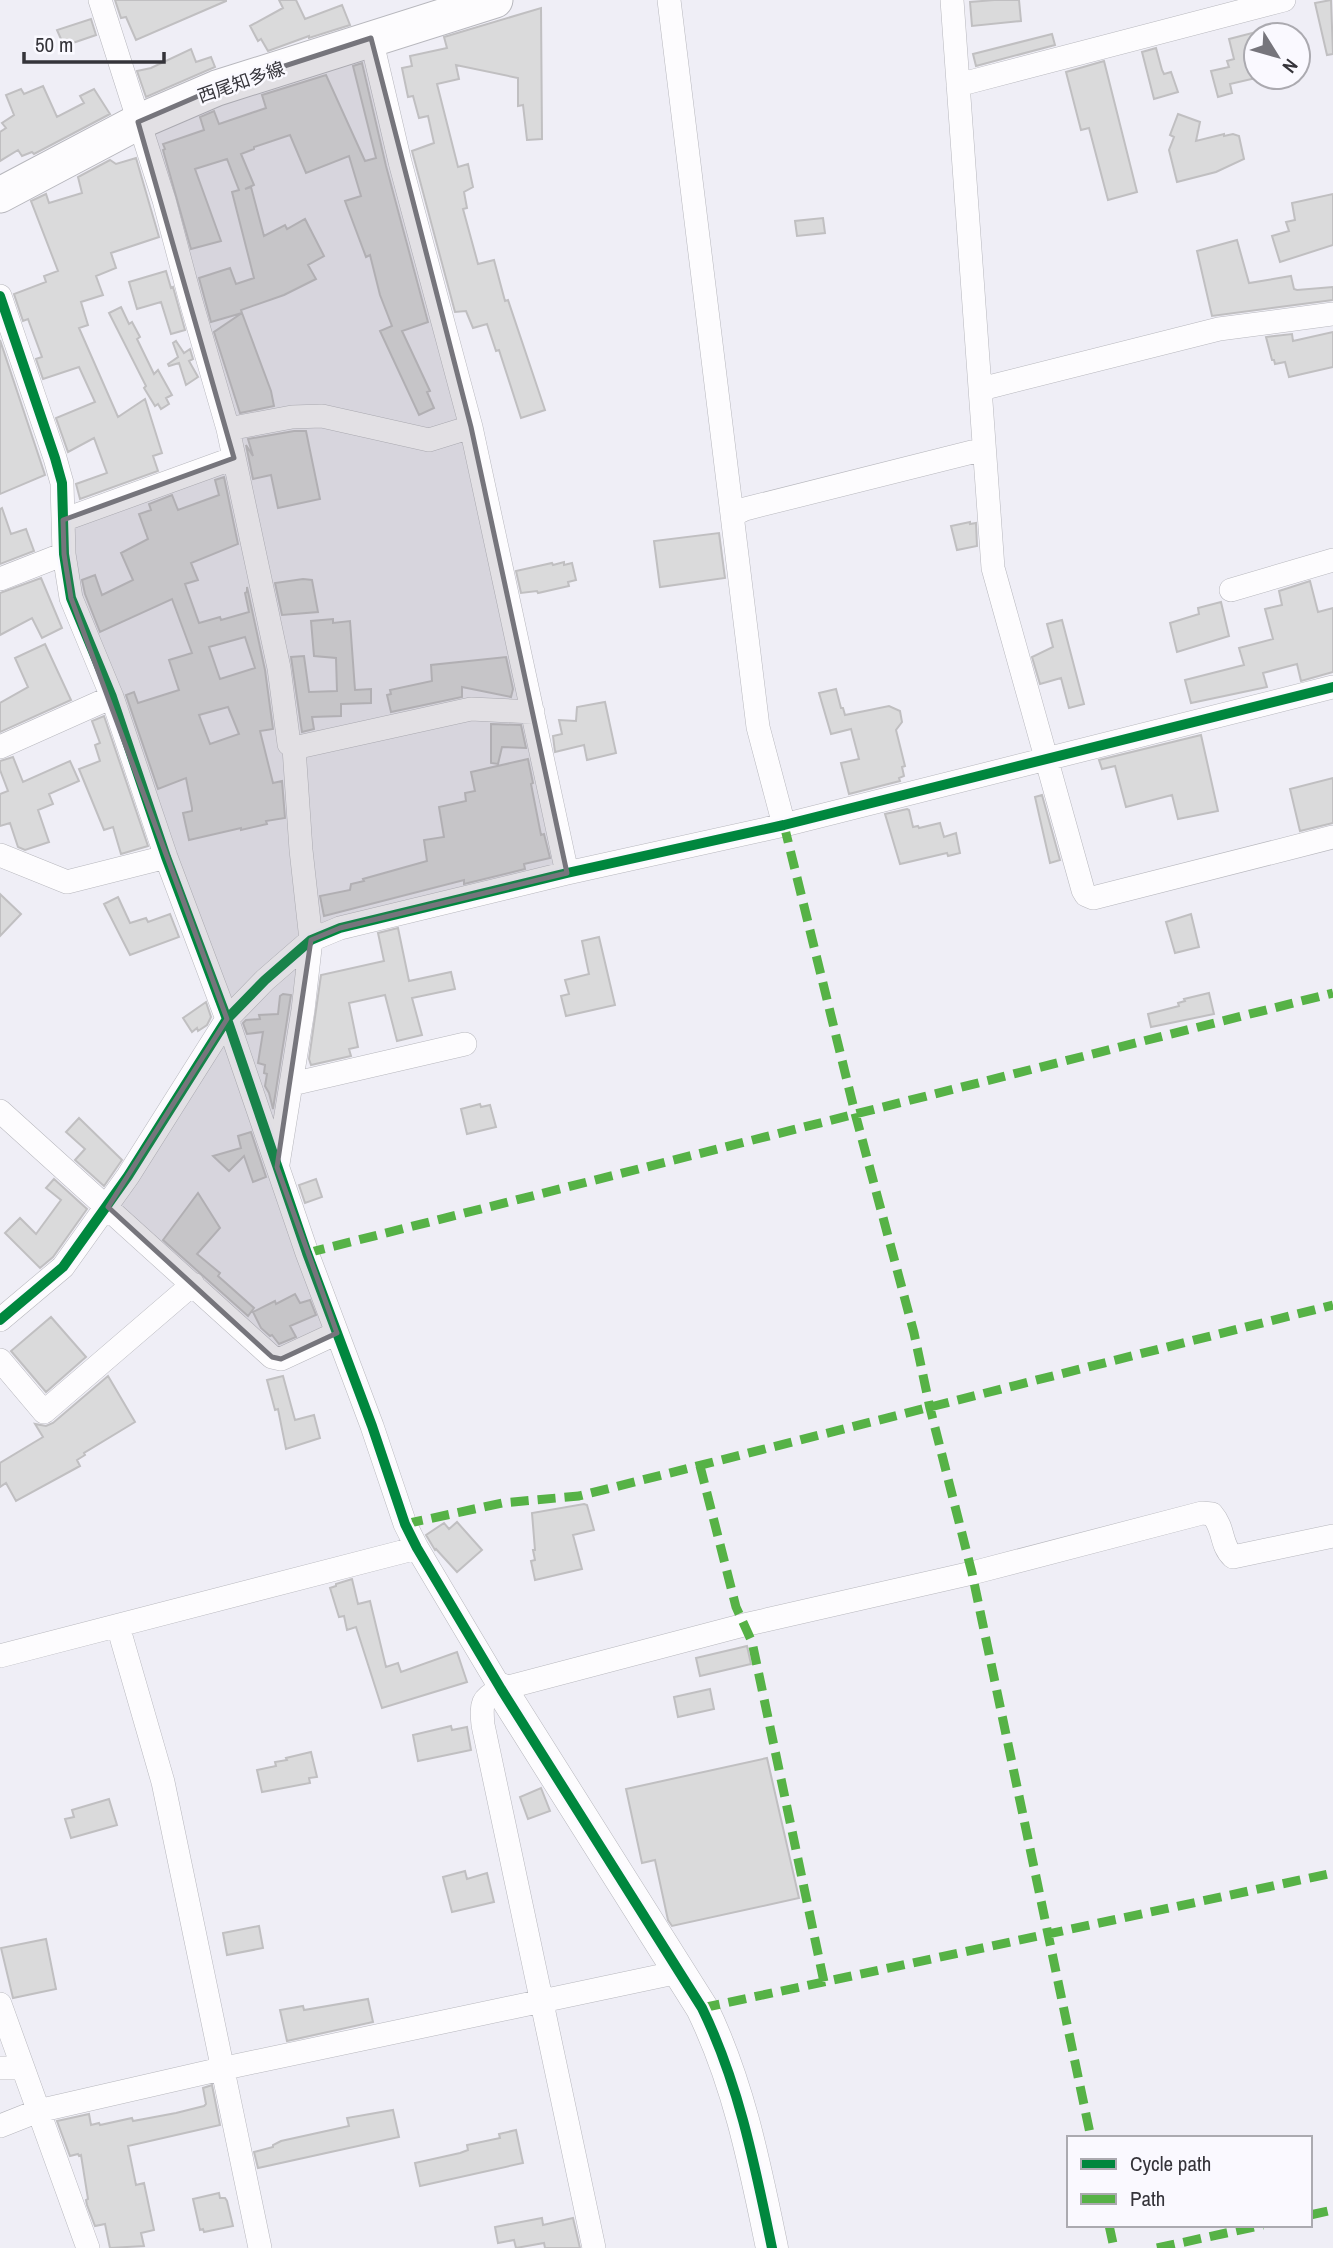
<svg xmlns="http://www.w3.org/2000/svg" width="1333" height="2248" font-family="'Archivo Narrow','Noto Sans JP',sans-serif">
	<rect width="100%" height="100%" fill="#efeef6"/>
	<path fill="#dadadb" stroke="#c0bfc1" stroke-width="2" fill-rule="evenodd" d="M115,0h111v1l-90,39 -10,-23 -5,1z
		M279,0h17l9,19 37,-14 8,20 -41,13v-2l-41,15 -7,-12 -3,2 -8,-15 33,-18z
		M994,0h25l2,21 -49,5 -2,-24z
		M1331,0l2,54 -6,1 -12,-52z
		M541,8l1,131 -15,1 -4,-35 -5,1v-28l-62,-13 3,14 -22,5 21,83 10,-3 5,23 -9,5 3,16 -4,1 15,55 16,-4 11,41 3,-1 37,110 -24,8 -22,-68 -3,1 -9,-27 -14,4 -7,-17 -11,1 -43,-161 22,-8 -6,-27 -9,2 -6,-22 -5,1 -6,-29 10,-2 -2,-10 37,-8 -3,-11z
		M91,19l5,16 -32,11 -7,-16z
		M1256,32v46l-26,6 2,9 -14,4 -7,-26 18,-4 -2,-6 7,-2 -5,-20z
		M1052,34l3,11 -79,21 -3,-12z
		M1156,48l6,22 2,4 7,-2 7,20 -24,7 -12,-47z
		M191,49l5,13 15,-5 4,10 -69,30 -9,-26 14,-3z
		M1104,61l33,131 -29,8 -19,-72 -8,2 -15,-58z
		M362,63l24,103 42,156 -26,9 28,60 -3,1 7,16 -15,7 -39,-84 12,-5 -12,-31 -10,-40 -4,2 -21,-56 16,-5 -12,-40 -43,17 -16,-38 -36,12v2l-13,5 13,31 -9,4 6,-2 13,49 21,-11 2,4 18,-10 19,37 -16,9 8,14 -32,16 -43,15 1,3 -31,9 -12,-44 31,-10 6,16 18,-6 -22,-86 7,-2 -12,-31 -32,10 26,72 -30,8 -28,-99 2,-1 -2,-5 41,-14 -4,-13 14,-6 5,13 47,-16 -4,-13 64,-20 39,86 11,-3 -23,-92z
		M43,86l14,31 27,-14 -4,-7 14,-7 16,25 -76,40 -2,-2 -10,4 -4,-6 -18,11v-29l6,-4 -4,-5 12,-8 -8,-20 15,-6 3,5z
		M1178,114l22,8 -4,19 28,-7v2l9,-2 6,2 5,23 -28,13 -39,10 -8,-32 5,-13 -4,-2z
		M136,158l23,79 -48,16 5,15 -20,8 7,19 -22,7 7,23 -9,3 39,89 27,-18 17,54 -9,3 5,15 -78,28 -4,-15 31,-11 -13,-35 -26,14 -12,-34 39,-16 -16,-35 -36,12 -7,-20 6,-2 -14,-38 -5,2 -9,-27 32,-12 -2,-6 14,-5 -27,-70 15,-7 3,9 33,-10 -4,-16 32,-17 6,4z
		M1333,194v51l-53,17 -8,-26 17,-5 -3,-9 9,-2 -3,-17z
		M823,218l2,15 -28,3 -2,-15z
		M1237,240l12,43 42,-7 3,13 3,1 36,-3v13l-121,16 -15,-65z
		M166,271l5,17 2,-1 12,43 -14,4 -10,-32 -24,7 -8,-27z
		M121,307l8,17 3,-2 8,15 -3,2 17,35 4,-4 14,25 -6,3 3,6 -8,5 -3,-5 -3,2 -11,-18 2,-2 -37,-73z
		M242,313l29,78 3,15 -34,7 -26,-81z
		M1333,332v35l-44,10 -4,-15 -10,2 -1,-4h-2l-6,-23 26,-3 1,7z
		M0,340l45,135 -45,19z
		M176,341l8,12 6,-4 3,10 -4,2 9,16 -12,8 -7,-22 -10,3 -1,-2 10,-7 -5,-14z
		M294,431h12l14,68 -42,9 -7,-33 -18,4 -7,-34 7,11 -5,-17z
		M224,477l14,67 -47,19 7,17 -13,4 14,39 21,-6 1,3 28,-8 -4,-19 2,-1v-5l18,83 8,59 -13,2 13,52 9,-2 3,37 -19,3 1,3 -26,6v-2l-52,12 -6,-27 9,-2v-3l-6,-30 -28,11 -32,-94 8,-3 4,11 41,-13 -10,-30 23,-7 -20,-54 -72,33 -15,-38 -3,-14 13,-5 7,20 31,-15 -12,-27 27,-14 -9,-25 12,-4 -2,-6 23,-9 6,15 41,-15 -4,-15zM245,637l10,31 -35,11 -11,-32zM228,707l11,27 -29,10 -11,-29z
		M2,508l9,26 15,-5 8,22 -34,13v-55z
		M970,522v2l6,-1 1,23 -20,4 -6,-24z
		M719,533l6,45 -65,9 -6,-46z
		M564,562v3l8,-2 4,17 -8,2 1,4 -31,7 -1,-2 -16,2 -5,-22 36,-8 1,2z
		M41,578l21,50 -20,10 -10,-20 -32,17v-42z
		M303,579l9,1 6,32 -36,3 -7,-32z
		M1310,581l8,31 15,-4v64l-32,9 -4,-17 -34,9 4,14 -76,16 -6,-23 59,-15 -5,-17 34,-9 -8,-30 17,-4 -3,-14z
		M1221,602l8,34 -52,16 -7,-29 29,-9 -1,-6z
		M333,619v4l17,-2 5,69 16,-1v14l-30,1v12l-29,1 2,12 -12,3 -11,-75 13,-1 5,36 28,-1 -1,-33 -22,-2 -3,-35z
		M1062,620l22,84 -15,4 -8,-30 -21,6 -8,-27 21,-10 -6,-23z
		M45,644l26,56 -71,32v-29l28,-16 -13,-29z
		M506,657l7,32 -2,8 -49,-10v10l-71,15 -4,-17 4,-1 -1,-4 42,-9 -1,-16z
		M836,689l5,19h2l2,7 44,-9 11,5 2,11 -6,8 9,36 -3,1 2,9 -5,2 1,3 -51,13 -8,-31 18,-4 -8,-30 -20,5 -12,-41z
		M605,702l11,51 -29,7 -3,-15 -29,7 -2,-16 9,-2 -3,-14 17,1 1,-14z
		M104,716l44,130 -27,8 -8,-27 -9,3 -25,-61 21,-8 -5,-16 5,-2 -8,-22z
		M491,724l30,1 5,23 -24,-1 -4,17 -7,-1z
		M1201,735l17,76 -40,8 -6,-24 -46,12 -11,-41 -13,3 -3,-9z
		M13,757l10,25 47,-21 9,20 -30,13 4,10 -15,6 11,32 -24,8 -7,-3 -8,-24 -10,3v-32l8,-3 -8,-21v-9z
		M528,759l5,24 -2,1 10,51 3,-1 6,24 -26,6 1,5 -61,15v-4l-140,36 -4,-20 30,-6 1,-6 13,-3 -1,-2 64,-18 -3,-21 20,-3 -5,-30 27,-6 -1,-8 10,-2 -4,-19z
		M1333,778v45l-33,8 -10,-42z
		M1042,795l18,65 -10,3 -15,-66z
		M907,809l2,1 4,17 5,-1 1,2 21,-5 4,14 12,-4 4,20 -12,3 -1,-3 -47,11 -15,-50z
		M0,894l21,20 -21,22z
		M118,897l12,26 16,-5 2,4 22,-8 9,23 -49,18 -26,-51z
		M1191,914l8,33 -24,6 -9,-31z
		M398,928l11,53 42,-9 4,17 -43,9 10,37 -25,6 -12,-46 -36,8 9,44 -9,2 2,7 -40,9 -2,-6 12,-84 63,-14 -6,-28z
		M599,937l16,68 -49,11 -5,-20 8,-2 -4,-14 24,-6 -7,-33z
		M1209,993l5,21 -63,13 -3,-13 31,-8 -1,-3 7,-2 -1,-2z
		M283,994l8,1 -18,114 -4,-16 -4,-7 2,-12 -3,-1 1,-8 -7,-2 5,-31 -16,2 -4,-11 3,-3 14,-1 -1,-4 19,-1 2,-18z
		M206,1002l5,15 -4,8 -9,6 -1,-3 -5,4 -9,-14z
		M480,1104l1,3 9,-2 6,22 -29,7 -6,-25z
		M79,1118l43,42 -18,26 -29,-26 10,-11 -19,-17z
		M251,1132l15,45 -13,5 -9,-26 -15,15 -16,-15 28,-8 -3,-12z
		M54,1179l33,30 -34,48 -13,11 -35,-35 15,-15 16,16 25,-34 -15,-12z
		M316,1179l6,18 -17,6 -6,-18z
		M198,1193l22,35 -23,26 23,19 -2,3 36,32 -6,8 -85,-76z
		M295,1294l5,9 10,-3 6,15 -26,11 6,11 -17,7 -7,-9 -2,1 -9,-8 -8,-16 22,-11 1,3z
		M51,1317l35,40 -40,35 -35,-41z
		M108,1376l27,46 -51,31 1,2 -8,5 3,6 -64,35 -10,-18 -6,4v-24l43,-26 -8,-13 11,2 7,-3z
		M283,1376l12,44 19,-5 6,23 -34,11 -8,-40 -3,1 -8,-30z
		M584,1504l3,1 7,25 -21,5 9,34 -47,11 -4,-19 4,-1 -2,-10h2l-3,-37z
		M457,1522l25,28 -25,22 -21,-23 -1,1 -9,-15 18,-12 5,6z
		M352,1579l6,25 12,-3 16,66 12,-4 3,9 56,-20 10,30 -85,26 -26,-81 -9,3 -3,-14 -5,1 -9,-29 6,-2v-2z
		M747,1646l4,18 -51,12 -4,-18z
		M710,1689l4,20 -36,8 -4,-20z
		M451,1726l1,4 15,-3 4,23 -53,11 -5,-26z
		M311,1752l6,25 -8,1 1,5 -48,9 -5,-22 19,-4 -1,-4 12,-2 -1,-2z
		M767,1758l32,140 -127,28 -4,-6 -13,-60 -13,3 -16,-74z
		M541,1788l9,23 -22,8 -8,-22z
		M109,1799l8,26 -46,13 -6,-19 9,-2 -2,-7z
		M465,1871l2,8 20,-6 7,29 -42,10 -9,-35z
		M259,1926l4,22 -36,7 -4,-22z
		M46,1939l10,50 -43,9 -12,-50z
		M368,1999l5,23 -86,19 -7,-31 23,-4 1,4z
		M212,2085l8,40 -92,21 8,39 8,-2 10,47 -13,3 3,13 -34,2 -5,-24 -10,2 -8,-21 -1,-5 2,-1 -7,-44 -2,1 -1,-2 -8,2 -13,-35 32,-7 2,11 8,-2 1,2 32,-7 1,3 43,-8 28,-7 2,-2 -3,-16z
		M393,2110l6,27 -141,31 -4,-16 19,-5v-2l8,-4 68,-15 -2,-8z
		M516,2130l7,33 -103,23 -5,-23 45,-10 8,-3 -1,-5 33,-7 -1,-4z
		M219,2193l1,5h5l2,3 6,25 -29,6 -1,-3 -3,1 -7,-31z
		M542,2218l1,7 30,-7 7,30h-35l-1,-5 -28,5 -2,-8 -16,3 -3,-16z"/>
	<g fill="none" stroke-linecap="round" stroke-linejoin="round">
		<g stroke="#b7b7bd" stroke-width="24">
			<path id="street" d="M100,0l64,200 26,98 38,131 51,239 10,76 5,4 7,102 10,90 -8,70 -25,154
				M669,0l89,727 26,98
				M952,0l41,568 90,322 3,5 7,3 240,-61
				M371,38l29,124 71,265 96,446
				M958,85l326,-85
				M0,296l55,162 7,25 2,71 7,44 41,99 54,160 61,162 80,234 65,173 33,98 12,24 84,141
				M981,389l238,-60 114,-15
				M228,429l64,-12 30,-1 107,24 42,-13
				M733,515l12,-6 239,-60
				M63,520l171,-62
				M0,579l64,-25
				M1231,590l102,-30
				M0,747l112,-50
				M294,748l177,-39 62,3
				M0,855l67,27 99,-25
				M292,1084l173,-40
				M0,1111l272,246 9,2 56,-26
				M0,1320l63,-53 65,-91 99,-157 38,-39 46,-40 29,-12 227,-55 217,-48 549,-138
				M0,1360l44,52 149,-128
				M118,1626l45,156 97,466
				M0,1656l417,-108
				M0,2004l88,244
				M0,2068h23
				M0,2126l38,-15 183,-42 458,-97
				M594,2248l-111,-523c-2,-21 -2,-27 18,-36l243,-64 228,-52 230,-60 10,1c13,15 8,31 21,43l100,-21"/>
		</g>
		<g stroke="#b7b7bd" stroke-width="33">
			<path id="secondary" d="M501,1689l201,319c37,76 53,158 70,240"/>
		</g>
		<g stroke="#b7b7bd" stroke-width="37">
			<path id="primary" d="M0,195l138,-73 79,-34 278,-88"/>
		</g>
		<use href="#street" stroke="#fdfcfe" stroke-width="23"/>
		<use href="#secondary" stroke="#fdfcfe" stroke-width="32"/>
		<use href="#primary" stroke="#fdfcfe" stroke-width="35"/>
		<path stroke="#56b246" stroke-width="9" stroke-dasharray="18 9" stroke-linecap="butt" d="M784,825l71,288 59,220 16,75 42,165 119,565
			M307,1253l1026,-260
			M700,1466l36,141 16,35 72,340
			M405,1524l97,-21 77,-7 754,-191
			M702,2008l631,-135
			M1310,2215l23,-5
			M1109,2225l5,23
			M1157,2248l106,-23"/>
		<g stroke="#faf9ff" stroke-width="15">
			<path id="cycleway" d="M0,296l55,162 7,25 2,71 7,44 41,99 54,160 61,162 80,234 65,173 33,98 12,24 84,141 201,319c37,76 53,158 70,240
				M0,1320l63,-53 65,-91 99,-157 38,-39 46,-40 29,-12 227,-55 217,-48 549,-138"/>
		</g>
		<use href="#cycleway" stroke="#00873e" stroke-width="10"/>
	</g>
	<path fill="#76757c" fill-opacity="0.2" stroke="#76757c" stroke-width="5" stroke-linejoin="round" d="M371,38l100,389 96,446 -227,55 -29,12 -34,227 60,166 -56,26 -9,-2 -164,-150 119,-188 -156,-421 -7,-44 -1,-34 171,-62 -96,-336 79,-34z"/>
	<g text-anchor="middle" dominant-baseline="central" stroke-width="5" stroke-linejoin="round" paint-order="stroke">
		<g font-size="18" fill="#35343a" stroke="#faf9ff">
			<text transform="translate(241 82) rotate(-19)">西尾知多線</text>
		</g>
	</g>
	<rect x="1067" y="2136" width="245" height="91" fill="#faf9ff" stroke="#abaab0" stroke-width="2"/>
	<rect x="1081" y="2159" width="35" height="10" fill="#00873e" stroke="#abaab0" stroke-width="2"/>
	<text x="1130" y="2171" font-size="21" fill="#35343a">Cycle path</text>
	<rect x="1081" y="2194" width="35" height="10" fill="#56b246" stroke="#abaab0" stroke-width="2"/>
	<text x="1130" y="2206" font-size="21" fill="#35343a">Path</text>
	<g transform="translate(1277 56) rotate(127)"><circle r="33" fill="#faf9ff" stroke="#abaab0" stroke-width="2"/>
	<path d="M0-5L12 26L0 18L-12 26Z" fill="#76757c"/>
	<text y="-10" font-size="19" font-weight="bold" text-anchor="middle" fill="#35343a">N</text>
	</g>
	<path d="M24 52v10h140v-10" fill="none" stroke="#35343a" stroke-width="3.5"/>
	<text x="35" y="52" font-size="21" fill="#35343a" stroke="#faf9ff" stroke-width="5" paint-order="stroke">50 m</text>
</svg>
